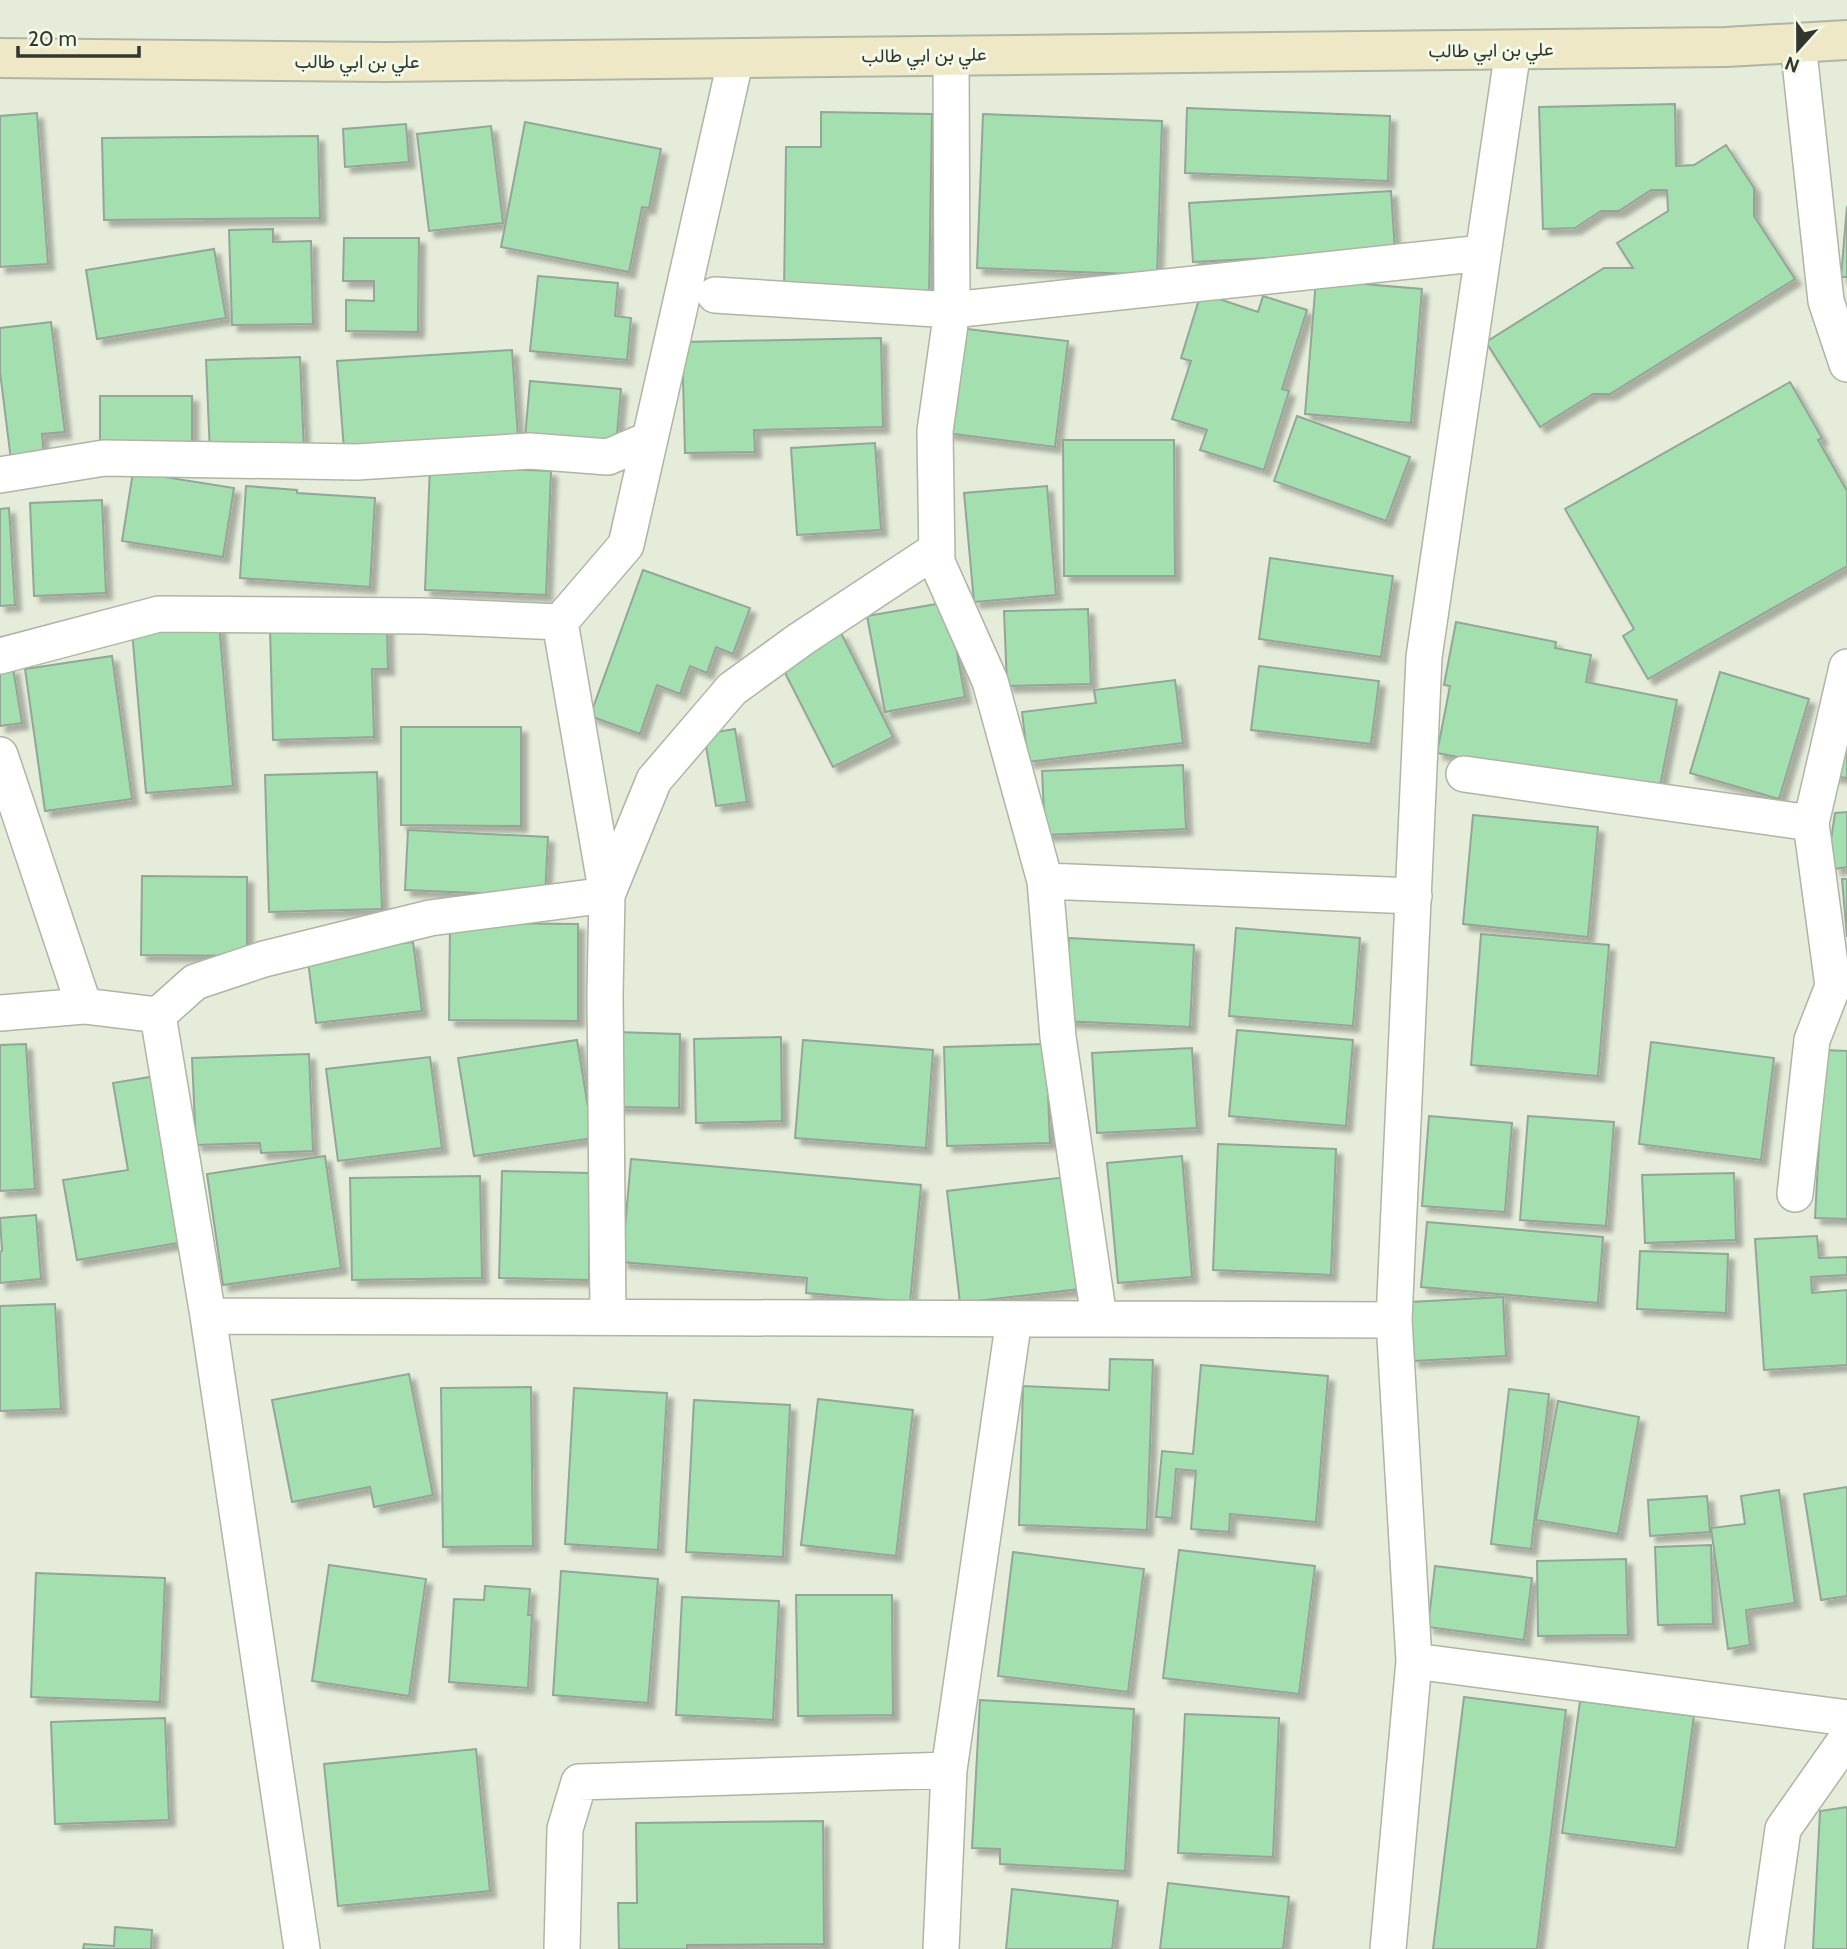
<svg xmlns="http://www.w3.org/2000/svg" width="1847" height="1949" font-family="Cabin,Vazirmatn,sans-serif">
	<defs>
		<filter id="shadow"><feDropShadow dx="6" dy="6" stdDeviation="2" flood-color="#0004"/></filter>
	</defs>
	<rect width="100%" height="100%" fill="#e5ecda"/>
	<path fill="#a4dfb0" stroke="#95a598" stroke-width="2" filter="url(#shadow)" d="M1675,104l1,62 18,-1 32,-20 28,43v28l41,63 -185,115h-17l-53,33 -54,-85 118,-74h29l-16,-25 51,-32 -1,-21h-16l-32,21h-18l-26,17 -32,1 -4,-122z
		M1187,108l203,8 -2,65 -203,-8z
		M821,112l111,2 -3,183 -145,-3 2,-147h35z
		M37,113l11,151 -48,3v-151z
		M983,114l179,7 -5,154 -180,-7z
		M525,122l136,27 -12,59 -7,-1 -13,65 -128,-25z
		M406,124l3,38 -64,5 -2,-38z
		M491,126l12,97 -74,8 -12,-97z
		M318,136l2,82 -216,2 -2,-82z
		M1391,191l4,60 -202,11 -4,-59z
		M1847,206v71h-6z
		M273,229v13l38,-1 2,83 -81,1 -3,-95z
		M344,238h75l-1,94 -72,-1v-31l28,1v-20h-31z
		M214,249l12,69 -129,21 -11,-69z
		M538,276l80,7 -3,33 16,2 -4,42 -97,-9z
		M1316,280l106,9 -11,134 -106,-9z
		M1201,293l57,19 5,-16 44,14 -25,79 7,2 -25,79 -64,-20 7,-20 -35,-11 19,-58 -10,-3z
		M51,322l14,110 -23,2 2,22 -33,4 -11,-88v-44z
		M959,328l109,13 -13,106 -109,-14z
		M881,338l2,89 -129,3 1,22 -70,1 -3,-111z
		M512,350l6,87 -174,12 -7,-88z
		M300,357l4,94 -94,3 -4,-94z
		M530,381l91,8 -5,57 -91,-8z
		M1790,382l32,56 -4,2 29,51v75l-199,113 -25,-43 11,-7 -69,-120z
		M100,396h92v54h-92z
		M1297,416l113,41 -24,64 -112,-40z
		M1063,440h111l1,136h-111z
		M875,443l6,87 -84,5 -6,-87z
		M430,466l121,5 -5,124 -121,-5z
		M133,472l101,16 -11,69 -101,-16z
		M246,486l51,4v3l78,5 -5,89 -130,-9z
		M1047,486l9,109 -82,7 -10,-109z
		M102,500l4,93 -72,3 -4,-93z
		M9,508l6,97 -15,1v-97z
		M1270,558l123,18 -12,81 -122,-18z
		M643,570l107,38 -17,46 -17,-7 -9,26 -17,-7 -10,28 -23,-9 -17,49 -50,-18z
		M948,602l17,95 -80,15 -18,-96z
		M1088,609l3,75 -84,2 -3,-75z
		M1456,622l100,20 -1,6 36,7 -5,27 91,18 -19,96 -221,-43 13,-67 -6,-1z
		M219,623l14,163 -87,7 -14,-162z
		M387,627l1,42h-16l2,68 -101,3 -3,-111z
		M841,633l52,104 -60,30 -53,-104z
		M112,656l20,143 -87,12 -20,-142z
		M1259,666l120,15 -8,63 -120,-14z
		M13,668l9,55 -22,3v-56z
		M1720,672l89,27 -30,100 -89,-26z
		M1175,680l8,63 -155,19 -6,-50 74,-9 -2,-13z
		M401,727h120v99l-120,-1z
		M735,729l12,73 -31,4 -12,-72z
		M1837,753l10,1v24l-14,-2z
		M1183,765l3,64 -141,6 -3,-64z
		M377,772l5,137 -113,3 -4,-137z
		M1847,812v55l-12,2 -4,-29 4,-27z
		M1473,815l125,12 -10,110 -125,-13z
		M408,830l140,7 -3,59 -140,-6z
		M142,876l105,1v79l-106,-1z
		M1842,879h5v58z
		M450,923l128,1v97l-129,-1z
		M1236,928l124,10 -7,88 -124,-10z
		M1481,934l128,11 -11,131 -127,-11z
		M1069,938l125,7 -4,82 -126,-6z
		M413,942l9,69 -106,12 -9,-69z
		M1237,1030l116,10 -7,86 -117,-10z
		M616,1032l64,2 -1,74 -64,-1z
		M781,1037l1,84 -86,2 -2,-84z
		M577,1040l16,98 -119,18 -16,-98z
		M803,1040l130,10 -7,98 -131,-10z
		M1651,1042l123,16 -13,102 -122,-16z
		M26,1044l9,145 -35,2v-146z
		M1046,1044l4,99 -103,3 -3,-99z
		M1192,1048l5,80 -100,5 -5,-80z
		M1824,1050l23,1v168l-32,-1z
		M309,1054l4,97 -52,2 -1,-10 -64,2 -4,-87z
		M430,1057l12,91 -104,13 -12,-92z
		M156,1076l28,166 -107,18 -14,-80 65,-10 -15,-87z
		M1429,1116l83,7 -7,89 -83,-6z
		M1528,1116l86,6 -8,104 -86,-6z
		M1218,1144l118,5 -5,126 -118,-5z
		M325,1156l16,112 -118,17 -16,-111z
		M1182,1156l10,121 -74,6 -11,-120z
		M631,1159l290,26 -11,117 -104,-9 1,-15 -185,-16z
		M502,1171l88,2 -1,107 -90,-2z
		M1734,1173l2,67 -91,3 -3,-68z
		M480,1176l2,102 -130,2 -2,-102z
		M1067,1177l13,112 -120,14 -13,-112z
		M36,1215l5,64 -41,4v-31l2,-1 -2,-33z
		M1427,1222l176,15 -5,66 -177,-16z
		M1817,1236l2,22 28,-1v18l-36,2 1,16 35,-3v75l-83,5 -9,-131z
		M1640,1251l88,3 -2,59 -89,-4z
		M1503,1297l3,59 -93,5 -3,-59z
		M55,1304l6,105 -61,2v-105z
		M1110,1359l43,1 -6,170 -128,-5 4,-139 86,4z
		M1201,1365l127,11 -12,146 -86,-8 -1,18 -38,-3 5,-58 -20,-2 -4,49 -16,-1 6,-66 31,3z
		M409,1374l24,121 -59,12 -4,-20 -78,15 -20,-102z
		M531,1387l2,159 -90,1 -2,-159z
		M574,1388l93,5 -9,157 -93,-6z
		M1509,1389l40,5 -18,155 -40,-5z
		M818,1399l95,11 -17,146 -95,-11z
		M694,1400l96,5 -7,152 -97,-5z
		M1558,1401l81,16 -21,117 -82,-14z
		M1847,1487v109l-26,4 -17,-106z
		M1779,1490l16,113 -49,7 4,35 -22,4 -17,-121 34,-4 -4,-28z
		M1707,1496l3,36 -60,4 -2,-36z
		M1711,1545l2,79 -55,1 -3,-78z
		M1179,1550l136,16 -16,128 -136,-16z
		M1013,1552l131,17 -16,123 -130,-16z
		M1626,1559l2,76 -90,1 -1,-75z
		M329,1565l97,14 -17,117 -97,-15z
		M1435,1566l97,12 -8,62 -96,-13z
		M561,1571l97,8 -10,124 -95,-8z
		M36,1573l129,5 -5,124 -129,-5z
		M485,1586l45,3 -2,26h4l-4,73 -79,-6 5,-83 30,1z
		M796,1595h96l1,120 -95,1z
		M682,1597l97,4 -6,119 -97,-5z
		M1464,1697l102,13 -29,239h-104z
		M980,1700l154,9 -9,162 -125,-7v-15l-28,-1z
		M1580,1701l114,15 -18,132 -114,-15z
		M1185,1714l94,4 -6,139 -95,-4z
		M165,1718l4,102 -114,4 -4,-102z
		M476,1749l14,142 -152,15 -14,-142z
		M1847,1807v142h-34l7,-138z
		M823,1821l1,123 -137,1v4h-68l-1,-46h19l-1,-80z
		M1168,1883l121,14 -6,52h-123z
		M1012,1889l106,12 -6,48h-106z
		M115,1927l37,3 -1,19h-68l1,-5 30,2z"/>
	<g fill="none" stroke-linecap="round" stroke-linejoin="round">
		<g stroke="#aeb5a3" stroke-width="38">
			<path id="minor" d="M1798,43l28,258 21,63
				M951,55l1,255 -17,121 2,131 53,119 55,200 13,156 41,281
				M715,295l237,15 531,-57
				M0,475l104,-17 253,4 173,-11 78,6 42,-18
				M0,656l159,-42 265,2 136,6
				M0,755l84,251 74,9 50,301 94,633
				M1464,774l347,49
				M1045,881l369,15
				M0,1013l84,-7
				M158,1015l37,-33 69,-23 166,-41 177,-23 47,-115 78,-91 69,-50 135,-89
				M1795,1194l17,-154 21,-54 -22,-163 36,-156
				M208,1316l1186,4
				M608,1316l-3,-322 2,-99 -47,-273 66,-77 110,-487
				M1414,1661l433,57
				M562,1949l3,-120 14,-47 370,-12
				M941,1949l8,-179 65,-451
				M1388,1949l26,-288 -20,-341 30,-663 89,-607
				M1766,1949l17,-120 64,-91"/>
		</g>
		<g stroke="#aeb5a3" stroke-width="42">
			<path id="secondary" d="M0,58l386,4 1340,-15 121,-7"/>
		</g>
		<use href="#minor" stroke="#fff" stroke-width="35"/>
		<use href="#secondary" stroke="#eee8c7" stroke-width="38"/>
	</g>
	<g text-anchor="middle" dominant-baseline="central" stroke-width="6" stroke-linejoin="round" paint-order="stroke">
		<g font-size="19" fill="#33362f" stroke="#f2fae7">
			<text transform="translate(1491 50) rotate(-1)">علي بن ابي طالب</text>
			<text transform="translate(924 55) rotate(-1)">علي بن ابي طالب</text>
			<text x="357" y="61">علي بن ابي طالب</text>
		</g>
	</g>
	<g transform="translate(1798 49) rotate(201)" stroke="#f2fae7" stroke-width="5" paint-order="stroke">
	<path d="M0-5L12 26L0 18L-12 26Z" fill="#33362f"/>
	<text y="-10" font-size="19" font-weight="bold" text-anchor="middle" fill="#33362f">N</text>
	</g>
	<path d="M18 46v10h121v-10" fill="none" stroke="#33362f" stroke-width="3.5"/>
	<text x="28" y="46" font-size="21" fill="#33362f" stroke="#f2fae7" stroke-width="5" paint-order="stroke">20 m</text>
</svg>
